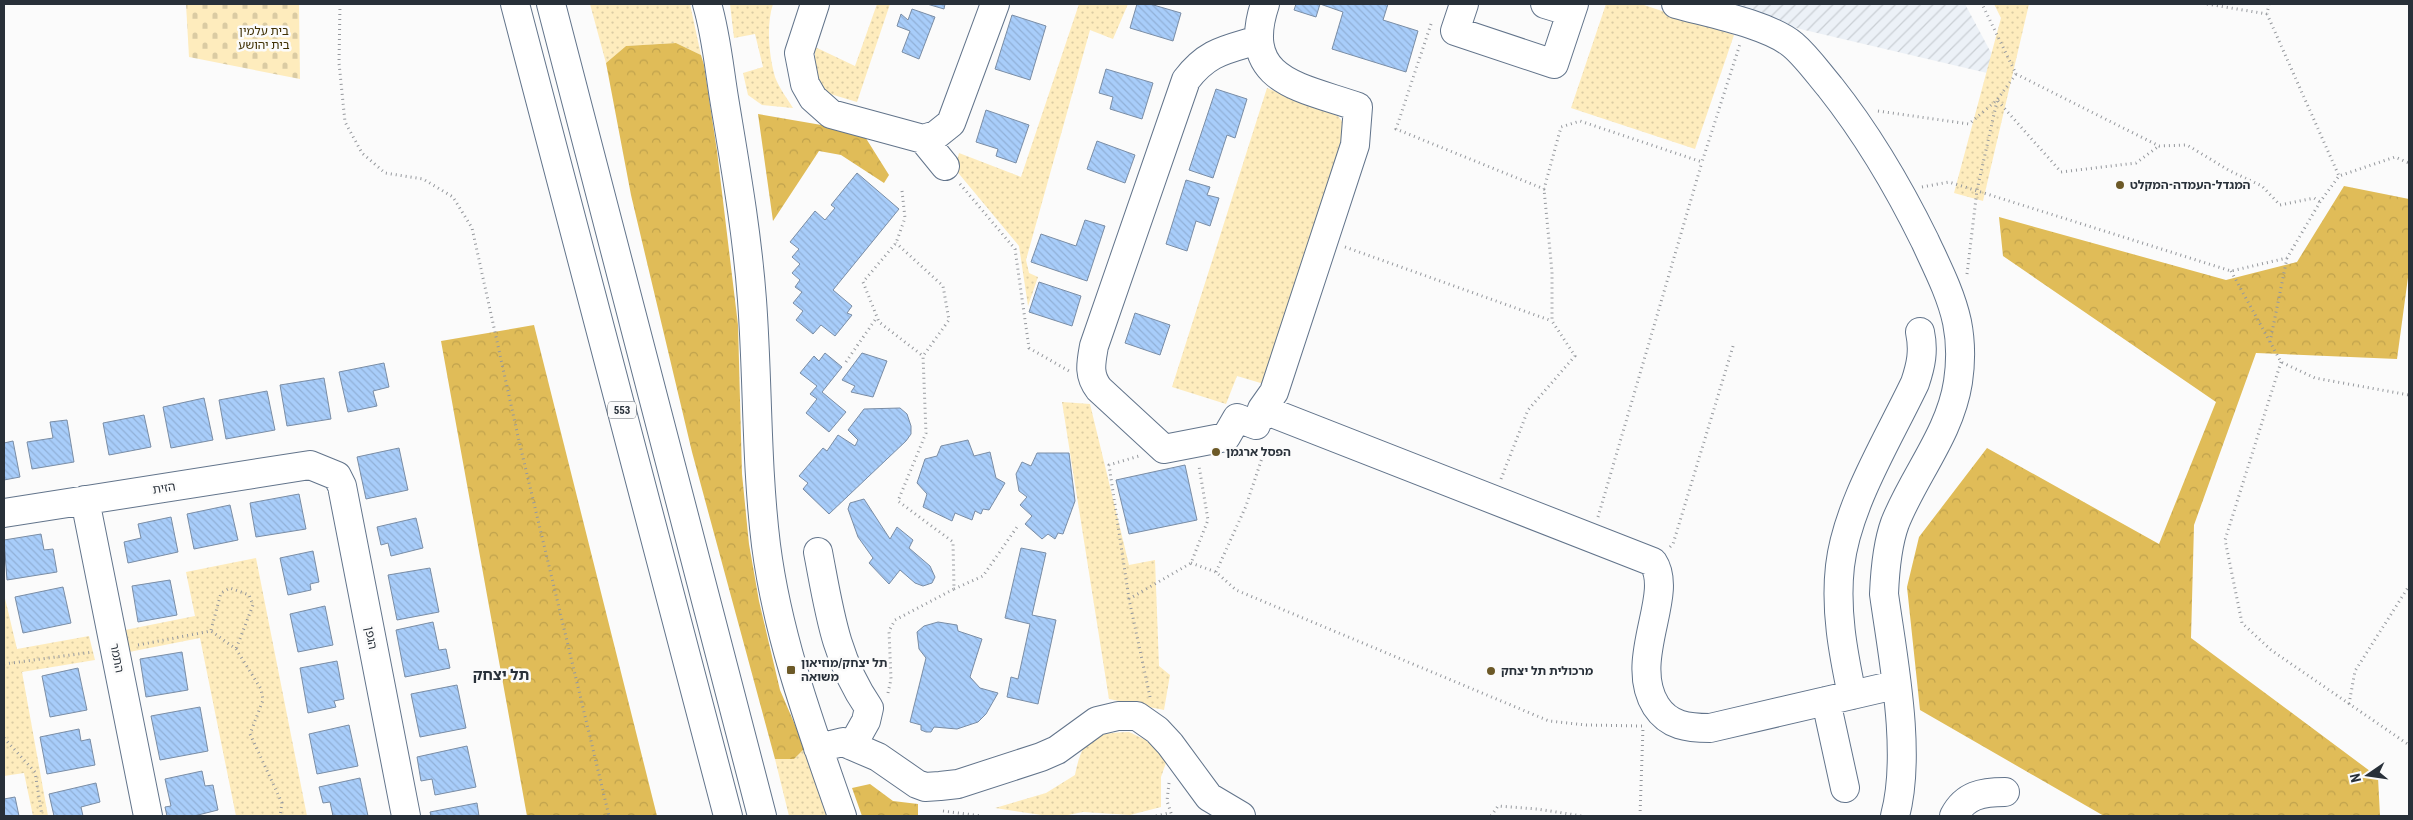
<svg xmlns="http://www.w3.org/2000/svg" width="2413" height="820" font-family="'Roboto Condensed','Noto Sans Hebrew',sans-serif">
	<defs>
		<pattern id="industrial-furrows" width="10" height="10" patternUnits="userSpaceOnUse" patternTransform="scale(1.25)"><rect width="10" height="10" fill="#ecf1f7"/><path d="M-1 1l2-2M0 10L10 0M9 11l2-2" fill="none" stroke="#cacfd4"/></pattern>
		<pattern id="grass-dots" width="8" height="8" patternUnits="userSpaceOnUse" patternTransform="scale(1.25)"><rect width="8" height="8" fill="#feecbd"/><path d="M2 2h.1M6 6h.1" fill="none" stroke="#dacba3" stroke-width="1.8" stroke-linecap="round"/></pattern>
		<pattern id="forest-crowns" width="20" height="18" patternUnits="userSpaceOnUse" patternTransform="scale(1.25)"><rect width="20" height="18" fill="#e0bc58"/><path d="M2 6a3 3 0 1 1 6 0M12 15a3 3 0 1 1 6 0" fill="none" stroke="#c0a24d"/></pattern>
		<pattern id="cemetery-stones" width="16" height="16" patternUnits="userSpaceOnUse" patternTransform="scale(1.25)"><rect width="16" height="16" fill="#feecbd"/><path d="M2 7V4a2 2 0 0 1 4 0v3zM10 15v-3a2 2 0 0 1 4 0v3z" fill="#dacba3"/></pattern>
		<pattern id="building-back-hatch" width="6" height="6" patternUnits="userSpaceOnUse" patternTransform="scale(1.25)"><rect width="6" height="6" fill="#a8cdfa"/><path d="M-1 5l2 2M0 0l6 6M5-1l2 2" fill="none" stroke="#91b0d7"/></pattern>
	</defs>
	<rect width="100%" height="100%" fill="#fbfbfb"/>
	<path fill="url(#industrial-furrows)" d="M1712,4h253l39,73 -225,-53z"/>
	<path fill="url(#grass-dots)" d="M590,4h100l11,51 -25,-12 -50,3 -20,17z
		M730,4h43c-7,21 -4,52 2,73 4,11 12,21 18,31l-31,-3 -14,-10 -5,-22 20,-6 -8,-33 -21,4z
		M877,4h13l-33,98 -30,-9 -12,-7v-39l40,19z
		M1079,4h49l-15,35 -23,-9 -64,230 3,13 9,4 -10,29 -9,-60 -64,-77 4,-16 62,24z
		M1606,4h35l93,31 -39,114 -124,-41z
		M1994,4h35l-46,197 -29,-8 47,-175z
		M1267,88l71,28 7,9v20l-81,239 -27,-8 -11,28 -54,-17z
		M1062,402l28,2 39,161 26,-5 4,106 11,9 -6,35 -55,-11z
		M256,558l51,258h-71l-36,-178 -71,14 -4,-22 70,-14 -9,-44z
		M4,594l13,55 72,-13 6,24 -73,12 26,144h-15l-9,-43 -20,3z
		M1129,732l27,13 11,15 -6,17v30l-31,8 -47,-3 -20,4h-15l-53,-8 51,-15 29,-18c7,-37 18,-42 54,-43z
		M805,748l24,68h-40l-14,-57h19z"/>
	<path fill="url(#forest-crowns)" d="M676,43l25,12 3,10 13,86 21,174 4,149 7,70 10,57 21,89 25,58 -11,11h-19l-83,-307 -61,-257 -25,-132 20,-17z
		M758,114l104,18 27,43 -5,8 -43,-28 -22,-4 -46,70z
		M2344,186l65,13v71l-12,89 -141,-6 -62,172 -3,113 187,139 2,39h-276l-184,-106 -13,-123 12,-50 68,-89 172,96 57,-142 -213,-146 -4,-39 227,63 71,-18z
		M534,325l123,491h-130l-86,-475z
		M870,784l23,17 25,3v12h-56l-10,-28z"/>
	<path fill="url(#cemetery-stones)" d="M186,4h113l1,75 -111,-22z"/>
	<path fill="url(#building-back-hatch)" stroke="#7a8da5" d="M927,4h18l-1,5z
		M1137,4h13l31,9 -8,28 -43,-13z
		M1296,4h92l-5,16 35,11 -12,41 -74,-23 11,-37 -23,-8 -4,13 -22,-7z
		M912,9l23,8 -16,42 -17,-7 8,-21 -13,-5 4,-12 7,6z
		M1012,15l34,11 -16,54 -35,-11z
		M1106,69l47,14 -11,36 -32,-10 3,-12 -14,-4z
		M1216,89l31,10 -12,39 -8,-3 -14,43 -24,-8z
		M986,110l43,15 -13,38 -20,-7 2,-7 -22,-7z
		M1097,141l38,14 -10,28 -38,-14z
		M857,173l42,36 -66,81 19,16 -5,7 5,2 -17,21 -14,-11 -8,9 -17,-14 7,-9 -10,-8 9,-11 -7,-5 5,-7 -8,-7 8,-9 -8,-7 7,-8 -9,-7 25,-31 10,9 10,-12 -4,-3z
		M1186,180l24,7 -3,8 12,3 -9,28 -14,-5 -9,30 -21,-7z
		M1085,220l20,6 -18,55 -56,-19 10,-28 35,12z
		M1039,282l42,14 -9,30 -43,-14z
		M1135,313l35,12 -10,30 -35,-12z
		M825,353l17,14 -20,25 24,20 -17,20 -23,-19 11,-14 -7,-5 7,-8 -17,-13 14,-17 5,5z
		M862,353l25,8 -14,36 -22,-5 4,-6 -13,-6z
		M384,363l5,24 -16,4 4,15 -29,6 -9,-40z
		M324,378l7,41 -44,7 -7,-41z
		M267,391l8,39 -49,9 -7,-39z
		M204,398l9,42 -42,8 -8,-41z
		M900,408l7,6 4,12v8l-5,7 -77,73 -26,-25 5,-6 -9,-7 24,-28 4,3 11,-16 17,11 3,-6 -10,-10 16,-21z
		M144,415l7,32 -42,8 -6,-32z
		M67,420l7,42 -42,7 -5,-27 26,-4 -3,-16z
		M968,440l6,16 16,-4 6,26 9,5 -16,27 -6,-1 -2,5 -6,-3 -3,9 -17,-7 -3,8 -29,-14 4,-13 -10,-11 8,-24 12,-3 4,-10z
		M13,441l7,36 -16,3v-37z
		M399,448l9,42 -42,9 -9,-42z
		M1037,453h32l6,48 -12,33 -5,-1 -3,6 -7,-5 -6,5 -17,-15 7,-8 -12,-11 7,-8 -8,-6 -3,-17 6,-12 9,4z
		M1185,465l12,55 -68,14 -13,-54z
		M299,494l7,35 -50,8 -6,-34z
		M864,499l26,40 7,-12 16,13 -4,8 21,18 5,11 -3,6 -9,3 -8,-3 -15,-13 -11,14 -20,-21 4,-5 -15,-21 -10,-28 2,-6z
		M230,505l8,35 -44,9 -7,-35z
		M171,517l7,35 -50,11 -4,-21 17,-4 -3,-14z
		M416,518l7,30 -32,8 -3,-13 -7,2 -4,-18z
		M41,534l3,16 9,-1 4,23 -50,8 -3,-40z
		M1021,548l25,5 -14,62 24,5 -18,84 -31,-7 4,-20 7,2 12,-55 -25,-6z
		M313,551l6,31 -9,2 1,6 -23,5 -8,-37z
		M430,568l9,44 -42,8 -9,-45z
		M170,580l7,35 -39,7 -6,-36z
		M63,587l8,36 -48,10 -8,-36z
		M325,606l8,39 -35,7 -8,-38z
		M433,622l6,28 7,-1 4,19 -45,9 -9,-47z
		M938,622l19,3 1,6 24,8 -12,38 10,11 18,5 -12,21 -8,8 -21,7 -23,-2 -3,5h-5l-5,-2v-5l-11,-3 16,-64 -7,-9 -2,-17 7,-6z
		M182,652l6,38 -42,7 -6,-38z
		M337,661l7,38 -10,2 2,6 -28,6 -8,-45z
		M78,668l9,42 -37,7 -8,-41z
		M457,685l9,43 -46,9 -9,-43z
		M200,707l8,44 -48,9 -9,-44z
		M349,725l9,41 -41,8 -8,-40z
		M79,729l2,12 9,-2 5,26 -48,9 -7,-37z
		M467,746l9,41 -41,8 -3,-16 -11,2 -4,-24z
		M202,771l3,15 8,-1 5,25 -24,6h-27l-2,-9 6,-1 -6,-27z
		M360,778l8,38h-35l-3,-14 -7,1 -4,-16z
		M96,783l4,19 -19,5 2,9h-29l-5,-22z
		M15,797l4,19h-15v-17z
		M477,803l2,13h-48l-1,-4z"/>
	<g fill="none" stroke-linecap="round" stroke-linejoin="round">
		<g stroke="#62748b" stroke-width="30">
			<path id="minor" d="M707,4c9,30 12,63 17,94 11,67 23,134 28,202 6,81 4,164 14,245 12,94 45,182 76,271
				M815,4l-16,49 6,31 8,14 18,16 92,25 13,-4 15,-12 44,-119
				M1464,4l-9,27 99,33 20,-60
				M1545,4l26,8
				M1676,4c32,9 92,20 117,41 14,12 25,28 37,42 38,48 68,99 95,154 12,26 26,53 32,81 4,20 4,40 1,60 -8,52 -44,93 -63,141 -8,22 -10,47 -11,71 9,65 28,159 11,222
				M1258,40c-32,10 -50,11 -72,40l-92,266c-3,17 -6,29 5,43l65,60 62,-12 11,-19 19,7 6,-16 12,-17 81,-247 3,-38c-56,-20 -119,-25 -93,-103
				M923,139l22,27
				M1262,409l391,153c22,33 -26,98 3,144 13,20 32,22 54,22l185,-43
				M85,500l63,316
				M4,513l306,-48 27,11 5,10 64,330
				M818,552c11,57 17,107 51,156l-3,13 -14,25
				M1852,695c-9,-43 -17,-85 -12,-129 7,-61 49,-128 75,-183 6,-18 9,-32 5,-51
				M1826,701l19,87
				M818,748l25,-6 35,15 39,27 8,3 15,-1 18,-2 83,-27 16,-7 40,-29 21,-5h19l20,14 13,14 39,53 32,19
				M1954,816c11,-21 28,-24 51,-24"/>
		</g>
		<g stroke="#62748b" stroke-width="30">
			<path id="major" d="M515,4l213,812
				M551,4l211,812"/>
		</g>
		<path stroke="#95989d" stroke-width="3" stroke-dasharray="1 4" stroke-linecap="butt" d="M340,4l-1,59 6,59 17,31 23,20 38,6 30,18 19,31 47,213 90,375
			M2207,4l60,10
			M2269,4l-2,10 72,162
			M1431,24l-35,105 148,60 17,-62 19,-6 122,41 38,-118
			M2016,74l143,72 28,-1 43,26 32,15 18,19 34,-7 6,4
			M1998,101l63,71 75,-9 23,-17
			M1878,111l91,13 28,-24 19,-26 -34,-70
			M960,184l55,65 14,99 40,23
			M1922,187l27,-5 282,89 56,-13 33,-56 19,-26 56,-19 14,6
			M902,191l3,27 -9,25 -33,39 16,40 44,34
			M1345,247l207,74
			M2231,271l50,91 34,16 94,17
			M1967,274l10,-84 20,-89
			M2270,342l17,-84
			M846,362l31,-45
			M2281,362l-56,178 17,83 29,27 138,95
			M1501,479l27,-69 47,-54 -23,-35v-49l-8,-83
			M1598,517l104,-355
			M1670,547l3,-3 61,-201
			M1191,563l25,9 20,18 313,131 37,4 57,1
			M1216,572l30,-66 18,-54 -2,-5
			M954,589l29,-13 34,-49
			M1129,599l-20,-134 30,-9
			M211,630l10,-37 9,-5 19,7 4,10 -17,44
			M138,645l73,-14 25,18 25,40 2,11 -13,34 32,69 -2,13
			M4,664l89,-12
			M888,693l3,-14 -2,-48 6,-11 59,-31 -1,-47 -55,-41 28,-68 -3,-77 26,-36 -6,-34 -47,-43
			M1150,697l-21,-98 62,-36 17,-43 -9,-54
			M2349,704l6,-33 54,-85
			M4,738l31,34 7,44
			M1169,783l-2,18 5,15
			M943,811l39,5
			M1156,816l13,-3
			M1491,816l7,-10 39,3 45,7
			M1640,816l3,-89"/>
		<use href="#minor" stroke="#fff" stroke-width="28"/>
		<use href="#major" stroke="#fff" stroke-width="28"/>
	</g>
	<g fill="#6c5927" stroke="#fbfbfb" stroke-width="2">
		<circle cx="2120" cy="185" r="5"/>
		<circle cx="1216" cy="452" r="5"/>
		<rect x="786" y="665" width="10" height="10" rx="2.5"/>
		<circle cx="1491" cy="671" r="5"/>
	</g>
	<g text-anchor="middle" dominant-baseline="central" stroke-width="5" stroke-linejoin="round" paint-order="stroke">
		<rect fill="#fbfbfb" stroke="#676d73" stroke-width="1" x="608" y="401.5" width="28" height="17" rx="4"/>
		<g font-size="11" font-weight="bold" fill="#283039">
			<text x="622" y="410">553</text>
		</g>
		<g font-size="12" fill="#3f3003" stroke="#fbfbfb">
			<text x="264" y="31">בית עלמין<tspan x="264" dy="14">בית יהושע</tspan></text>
		</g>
		<g font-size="12" font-weight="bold" fill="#283039" stroke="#fbfbfb" text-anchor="start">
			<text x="2130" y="185">המגדל-העמדה-המקלט</text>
			<text x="1226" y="452">הפסל ארגמן</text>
			<text x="801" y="663">תל יצחק/מוזיאון<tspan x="801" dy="14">משואה</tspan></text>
			<text x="1501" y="671">מרכולית תל יצחק</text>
		</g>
		<g font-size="12" fill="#283039" stroke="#fbfbfb">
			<text transform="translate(164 488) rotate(-9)">הזית</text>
			<text transform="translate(371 638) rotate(79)">הגפן</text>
			<text transform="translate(117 658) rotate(79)">התמר</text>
		</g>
		<g font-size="15" font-weight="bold" fill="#283039" stroke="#fbfbfb">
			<text x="501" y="675">תל יצחק</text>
		</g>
	</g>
	<rect width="2413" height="820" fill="none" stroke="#283039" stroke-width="10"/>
	<g transform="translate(2368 775) rotate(257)" stroke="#fbfbfb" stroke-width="4" paint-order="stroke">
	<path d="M0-4L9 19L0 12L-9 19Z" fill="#283039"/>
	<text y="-8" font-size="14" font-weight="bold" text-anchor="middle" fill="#283039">N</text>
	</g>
</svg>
